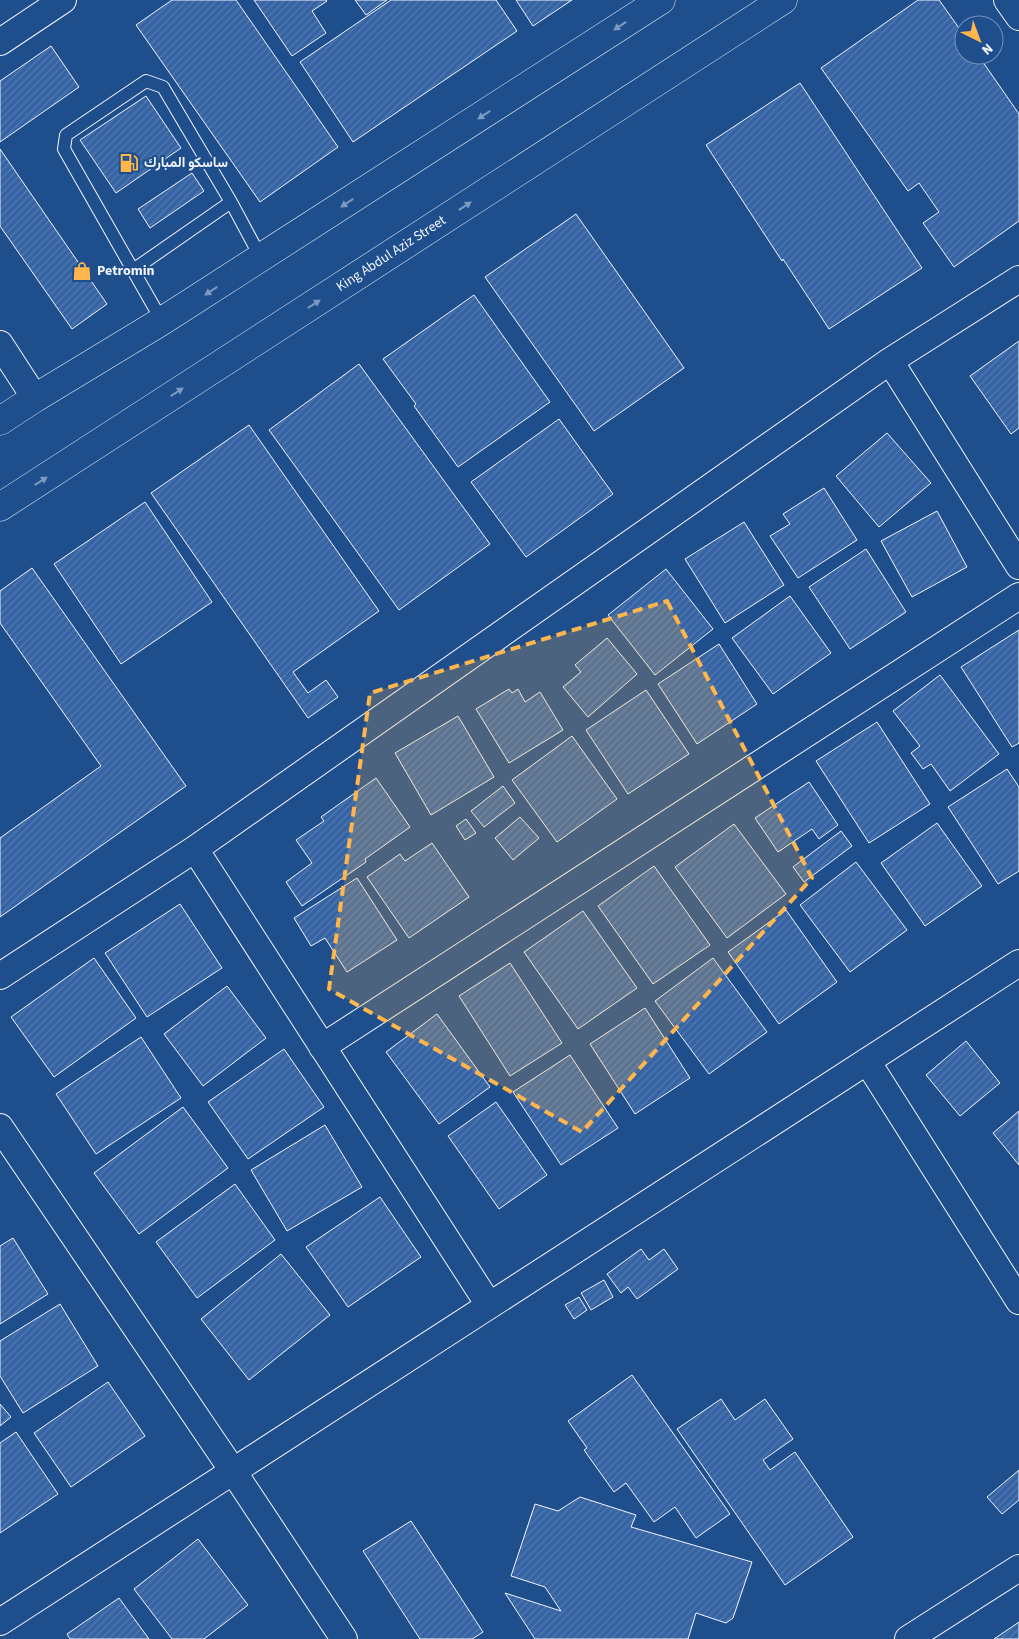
<svg xmlns="http://www.w3.org/2000/svg" width="1019" height="1639" font-family="'Source Sans 3',Vazirmatn,sans-serif">
	<defs>
		<pattern id="building-hatch" width="6" height="6" patternUnits="userSpaceOnUse" patternTransform="scale(1.25)"><rect width="6" height="6" fill="#3563a3"/><path d="M-1 1l2-2M0 6l6-6M5 7l2-2" fill="none" stroke="#537ab1"/></pattern>
	</defs>
	<rect width="100%" height="100%" fill="#1f4e8c"/>
	<path fill="url(#building-hatch)" stroke="#f2f6ff" d="M172,0h64l102,147 -78,55 -124,-177z
		M254,0h72l1,1 -15,10 14,22 -34,23z
		M355,0h32l-21,15z
		M391,0h105l21,31 -164,111 -53,-80z
		M516,0h56l-39,26z
		M918,0h21l25,35v20h14l41,59v107l-65,46 -31,-44 16,-11 -20,-29 -11,8 -87,-123z
		M51,46l28,41 -79,55v-61z
		M800,83l122,185 -93,61 -46,-70 -1,2 -76,-116z
		M146,96l35,52 -65,45 -36,-53z
		M0,149l107,155 -35,25 -72,-103z
		M192,173l12,18 -54,37 -12,-19z
		M576,214l108,154 -90,63 -109,-154z
		M474,295l76,107 -92,65 -44,-61 2,-2 -33,-45z
		M1019,341v87l-8,6 -41,-58z
		M359,364l131,180 -91,66 -130,-180z
		M559,419l54,75 -87,63 -55,-75z
		M249,425l130,186 -86,61 15,21 18,-13 12,17 -30,21 -157,-225z
		M887,433l44,50 -52,44 -43,-51z
		M824,488l33,52 -59,38 -28,-42 20,-12 -7,-10z
		M145,502l67,100 -91,62 -67,-100z
		M937,511l30,56 -55,30 -31,-56z
		M744,522l40,63 -59,38 -40,-64z
		M866,549l40,63 -56,37 -41,-62z
		M32,568l154,218 -186,131v-79l101,-72 -101,-143v-32z
		M666,569l47,60 -58,46 -47,-60z
		M790,596l41,57 -58,41 -41,-56z
		M1019,630v113l-7,4 -51,-80z
		M607,638l30,36 -49,43 -25,-30 18,-15 -6,-7z
		M719,644l38,60 -60,40 -39,-60z
		M940,675l59,79 -49,37 -19,-27 -8,5 -12,-16 9,-7 -27,-35z
		M509,689l3,4 6,-4 7,13 15,-10 23,38 -54,33 -33,-54z
		M646,690l43,64 -61,40 -42,-64z
		M458,716l36,61 -63,38 -36,-62z
		M877,722l53,82 -61,39 -53,-82z
		M572,736l45,63 -60,43 -45,-62z
		M1007,769l12,18v84l-21,13 -50,-77z
		M376,778l34,49 -45,32 1,3 -64,44 -16,-24 26,-19 -16,-23 28,-19 -3,-4z
		M809,782l29,43 -19,14 -7,-10 -34,23 -23,-34z
		M503,786l12,17 -31,24 -13,-16z
		M520,817l19,21 -26,22 -18,-22z
		M466,819l10,14 -11,7 -9,-14z
		M937,823l45,63 -57,40 -44,-63z
		M734,824l52,70 -59,44 -52,-71z
		M841,831l11,15 -48,36 -11,-15z
		M432,843l37,54 -60,41 -42,-61 33,-23 5,7z
		M856,862l51,68 -57,42 -50,-67z
		M654,866l56,79 -57,39 -55,-78z
		M357,878l40,62 -50,32 -22,-34 -14,8 -17,-28z
		M180,904l42,64 -75,49 -42,-64z
		M786,910l51,72 -58,42 -51,-72z
		M583,911l54,77 -59,41 -54,-77z
		M94,958l42,60 -82,59 -43,-60z
		M713,958l54,74 -58,42 -54,-73z
		M510,963l52,80 -52,33 -51,-80z
		M227,986l39,52 -63,48 -39,-52z
		M645,1008l45,70 -55,36 -45,-70z
		M437,1014l53,73 -51,37 -53,-72z
		M141,1037l40,61 -85,56 -40,-60z
		M966,1041l34,42 -40,33 -34,-41z
		M284,1049l40,58 -76,52 -40,-57z
		M570,1055l48,73 -57,37 -48,-73z
		M496,1102l51,73 -48,34 -51,-73z
		M183,1107l45,61 -89,66 -45,-61z
		M1019,1111v54l-26,-32z
		M325,1125l37,62 -75,44 -36,-61z
		M235,1184l40,56 -78,58 -41,-56z
		M380,1197l41,60 -73,50 -42,-60z
		M13,1238l35,56 -48,30v-78z
		M641,1249l8,11 15,-11 14,20 -41,30 -9,-12 -7,6 -14,-19z
		M281,1254l49,61 -81,65 -48,-61z
		M604,1280l9,17 -22,13 -10,-17z
		M579,1297l8,13 -13,9 -9,-14z
		M60,1304l38,62 -75,47 -23,-37v-35z
		M632,1375l98,139 -34,24 -21,-31 -21,15 -28,-39 -12,9 -30,-42 3,-2 -19,-27z
		M108,1382l37,54 -74,51 -37,-54z
		M721,1399l14,21 30,-21 28,40 -30,21 7,10 25,-18 58,85 -68,48 -108,-156z
		M0,1404l11,13 -11,9z
		M16,1432l42,62 -58,39v-90z
		M1019,1470v30l-17,14 -15,-17z
		M580,1497l56,18 -5,12 121,35 -19,56 -7,5 -30,-10 -8,26h-153l-30,-46 56,18 -16,-24 -34,-11 24,-72 23,7z
		M411,1521l72,111 -11,7h-52l-57,-88z
		M198,1539l50,66 -44,34h-32l-38,-50z
		M119,1598l30,41h-79l-3,-5z
		M1019,1622v17h-25z"/>
	<g fill="none" stroke-linecap="round" stroke-linejoin="round">
		<g stroke="#f2f6ff" stroke-width="14">
			<path id="lane" d="M133,270l98,-68
				M162,321l-98,-172 2,-14 80,-54 17,6 68,115 30,56"/>
		</g>
		<g stroke="#f2f6ff" stroke-width="28">
			<path id="street" d="M1007,0l12,17
				M0,42l63,-42
				M0,344l35,54
				M890,361l129,205
				M195,849l294,456
				M0,976l195,-127 695,-488 129,-82
				M322,1047l697,-451
				M867,1061l152,240
				M0,1127l233,344 111,168
				M0,1622l1019,-659
				M908,1639l111,-71"/>
		</g>
		<g stroke="#f2f6ff" stroke-width="29">
			<g id="secondary">
				<path d="M0,421l35,-23 127,-77 499,-321"/>
				<path id="s1" d="M0,507l783,-507"/>
			</g>
		</g>
		<use href="#lane" stroke="#1f4e8c" stroke-width="12"/>
		<use href="#street" stroke="#1f4e8c" stroke-width="26"/>
		<use href="#secondary" stroke="#1f4e8c" stroke-width="28"/>
	</g>
	<defs><path id="oneway-solid" d="M-6-.8H1V-3.2L6.5 0L1 3.2V.8H-6Z" transform="scale(1.25)"/></defs>
	<g fill="#7e9ac0">
		<use href="#oneway-solid" transform="translate(620 26) rotate(147)"/>
		<use href="#oneway-solid" transform="translate(484 115) rotate(147)"/>
		<use href="#oneway-solid" transform="translate(347 203) rotate(147)"/>
		<use href="#oneway-solid" transform="translate(465 206) rotate(-33)"/>
		<use href="#oneway-solid" transform="translate(211 291) rotate(147)"/>
		<use href="#oneway-solid" transform="translate(314 304) rotate(-33)"/>
		<use href="#oneway-solid" transform="translate(177 392) rotate(-33)"/>
		<use href="#oneway-solid" transform="translate(41 481) rotate(-33)"/>
	</g>
	<path fill="#ffb74d" fill-opacity="0.2" stroke="#ffb74d" stroke-width="4" stroke-dasharray="10 6" stroke-linejoin="round" d="M667,601l145,277 -230,254 -253,-143 41,-296z"/>
	<defs>
		<g id="fuel-bare" transform="scale(1.5)"><path d="M-5.5-6h7V0h2V4h1.3V-2.5L3-4.5l.8-.8L6-3V5H2.5V1h-1V6h-7ZM-4.2-4.7v3.2H.2V-4.7Z" fill="#ffb74d" stroke="#1f4e8c" stroke-width="2.5" paint-order="stroke"/></g>
		<g id="shop-bare" transform="scale(1.5)"><path d="M-5-2.5h2.3a2.7 3.5 0 0 1 5.4 0H5L5.5 6h-11ZM-1.5-2.5h3a1.5 2.3 0 0 0-3 0Z" fill="#ffb74d" stroke="#1f4e8c" stroke-width="2.5" paint-order="stroke"/></g>
	</defs>
	<g fill-rule="evenodd">
		<use href="#fuel-bare" x="129" y="163"/>
		<use href="#shop-bare" x="82" y="271"/>
	</g>
	<g text-anchor="middle" dominant-baseline="central" stroke-width="4" stroke-linejoin="round" paint-order="stroke">
		<g font-size="14" font-weight="bold" fill="#f2f6ff" stroke="#1f4e8c" text-anchor="start">
			<text x="144" y="163">ساسكو المبارك</text>
			<text x="97" y="271">Petromin</text>
		</g>
		<g font-size="14" fill="#f2f6ff" stroke="#1f4e8c">
			<text stroke="none"><textPath href="#s1" startOffset="466">King Abdul Aziz Street</textPath></text>
		</g>
	</g>
	<g transform="translate(979 40) rotate(138)"><circle r="24" fill="#1f4e8c" stroke="#7391ba"/>
	<path d="M0-4L9 19L0 12L-9 19Z" fill="#ffb74d"/>
	<text y="-8" font-size="14" font-weight="bold" text-anchor="middle" fill="#f2f6ff">N</text>
	</g>
</svg>
